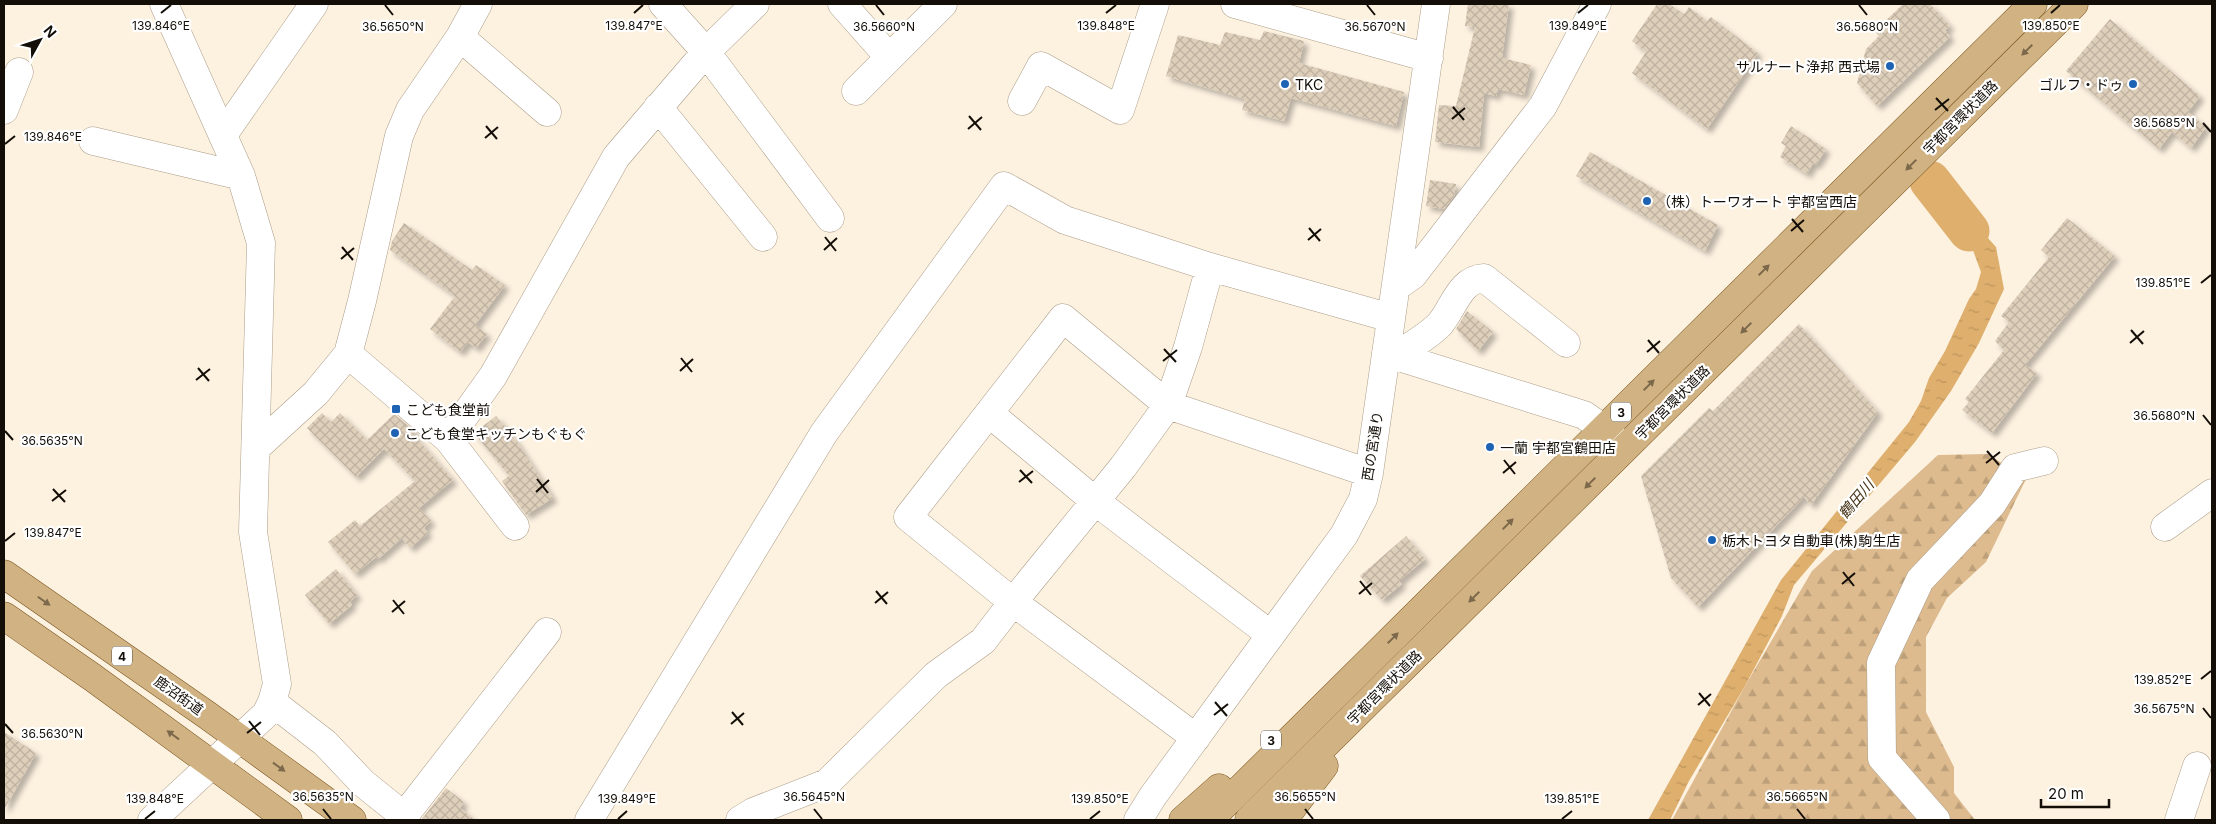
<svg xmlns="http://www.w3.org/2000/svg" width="2216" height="824" font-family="Inter,'Noto Sans JP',sans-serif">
	<defs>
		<pattern id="forest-firs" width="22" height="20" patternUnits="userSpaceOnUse" patternTransform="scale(1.25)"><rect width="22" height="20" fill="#ddbb8e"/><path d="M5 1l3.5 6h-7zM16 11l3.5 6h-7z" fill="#bda079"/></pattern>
		<pattern id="water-ripples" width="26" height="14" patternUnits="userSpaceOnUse" patternTransform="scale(1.25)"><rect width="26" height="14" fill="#deaf6d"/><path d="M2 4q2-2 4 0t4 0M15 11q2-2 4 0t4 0" fill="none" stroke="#be955d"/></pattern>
		<pattern id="building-cross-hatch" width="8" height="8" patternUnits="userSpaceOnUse" patternTransform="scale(1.25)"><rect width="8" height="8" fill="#decfbb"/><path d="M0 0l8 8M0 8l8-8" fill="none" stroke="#beb19f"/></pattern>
		<filter id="shadow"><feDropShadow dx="4.5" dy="4.5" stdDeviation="2.5" flood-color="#0004"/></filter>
	</defs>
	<rect width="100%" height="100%" fill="#fdf1e0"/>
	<path fill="url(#forest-firs)" d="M1988,454l38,25 -40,83 -39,36 -21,39v75l28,55v26l21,27h-303l73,-134 67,-115 126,-116z"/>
	<path fill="url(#water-ripples)" d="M1943,175l18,33 35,39 8,42 -25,54 -28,48 -36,51 -121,143 -12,31 -37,70 -56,95 -19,39h-22l133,-240 128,-158 12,-21 8,-23 16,-27 24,-52 7,-10 5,-17 -10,-27 -42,-53z"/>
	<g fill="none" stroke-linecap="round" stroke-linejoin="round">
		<path stroke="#deaf6d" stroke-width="41" d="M1930,181l39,50"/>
	</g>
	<path fill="url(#building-cross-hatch)" filter="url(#shadow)" d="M1468,4h41l-7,54 29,7 -7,30 -26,-6 -2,7 -12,-3 -5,54 -44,-5 4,-37 17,1 19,-79 -10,-1z
		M1657,4h12l15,10 5,-7 18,14 4,-4 47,36 -51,76 -75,-56 14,-21 -14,-11z
		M1903,4h27l20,22 -5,4 5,7 -73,69 -20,-23 9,-34 13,-13 -4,-5z
		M2110,19l90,77 -12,16 18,15 -15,21 -19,-16 -13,17 -93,-78z
		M1264,31l40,10 -5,22 105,29 -8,34 -105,-28 -7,23 -42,-11 3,-11 -79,-23 12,-41 42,10 5,-13 35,8z
		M1791,126l35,23 -10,16 -3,-2 -6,11 -27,-17 6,-11 -5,-3z
		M1590,152l128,73 -13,26 -129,-75z
		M1430,180l26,4 -2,12 -10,13 -18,-3z
		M2067,218l48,38 -90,109 12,8 -45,60 -30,-23 7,-8 -4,-3 39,-49 -9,-9 14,-19 -8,-6 48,-59 -8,-7z
		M404,223l68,47 4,-5 29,20 -30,40 12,9 -11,14 -8,-6 -8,10 -30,-23 25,-33 -65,-46 2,-9z
		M1467,311l26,21 -15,19 -22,-22z
		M1799,324l79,88 -67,93 -7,-8 -106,110 -27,-29 -30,-102 68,-68 4,3z
		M322,413l9,9 9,-9 27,27 27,-26 22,18 -2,3 39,45 -34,28 12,13 -7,7 4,5 -18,15 -8,-10 -24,21 -2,-2 -21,17 -27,-32 27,-22 5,6 55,-45 -31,-32 -28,28 -49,-49z
		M496,416l21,26 36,56 -27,17 -24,-34 7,-5 -35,-43z
		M1406,536l19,23 -26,22 3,3 -20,16 -22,-24z
		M336,569l21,26 -7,7 2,3 -23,19 -24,-29z
		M4,732l32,21 -32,57z
		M446,788l18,14 -4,6 15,12h-54z"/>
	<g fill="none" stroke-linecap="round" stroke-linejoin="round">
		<g stroke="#ab9d89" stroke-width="29">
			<path id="minor" d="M663,4l43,48 124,166
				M842,4l47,53
				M1235,4l194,54
				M460,37l87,75
				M856,91l87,-87
				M1022,101l19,-35 79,44 35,-106
				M658,107l105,130
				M4,110l15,-38
				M223,135l91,-131
				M93,141l148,35
				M1396,287l17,-12 130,-169 54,-102
				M1386,353l198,62 20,14 18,17
				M348,354l100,85 67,87
				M1396,356c13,-9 34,-21 44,-32 14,-17 20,-45 44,-46l82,65
				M989,413l106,88 176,134
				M448,439l45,-63 123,-219 90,-105 49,-48
				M257,447l59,-54 32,-39 14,-53 37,-165 11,-26 50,-73 18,-33
				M2165,527l47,-34
				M272,702l53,41 38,40 41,33
				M1196,738l-183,-136 -105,-85 155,-199 105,87 201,68
				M152,820l114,-106 6,-12 5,-18 -24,-152 8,-289 -20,-67 -77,-172
				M401,820l146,-188
				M589,820l235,-387 180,-247 61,34 145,47 181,51
				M740,820l13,-8 74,-29 109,-108 47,-34 30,-39 110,-135 45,-62 20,-58 22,-80
				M1138,820l15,-24 191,-261 19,-36 6,-26 67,-469
				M1936,820l-54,-62 -1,-95 39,-83 72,-76 23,-36 29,-7
				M2179,820l18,-54"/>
		</g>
		<g stroke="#7a5720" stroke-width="29">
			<path id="major" d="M4,574l203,141 145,105
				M4,616l88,61 196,143
				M1183,820l36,-32
				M1209,820l824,-816
				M1249,820l825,-816
				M1283,820l41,-54"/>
		</g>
		<use href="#minor" stroke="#fff" stroke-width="28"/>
		<use href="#major" stroke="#d1b282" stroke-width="28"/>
	</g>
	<defs><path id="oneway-solid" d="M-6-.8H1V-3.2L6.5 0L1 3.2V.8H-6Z" transform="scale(1.25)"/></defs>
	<g fill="#7c684b">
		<use href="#oneway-solid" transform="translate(2027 50) rotate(135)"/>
		<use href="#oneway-solid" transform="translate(1911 165) rotate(135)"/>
		<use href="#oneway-solid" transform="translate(1764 270) rotate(-45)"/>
		<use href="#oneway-solid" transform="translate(1746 328) rotate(135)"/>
		<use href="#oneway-solid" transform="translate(1649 385) rotate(-45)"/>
		<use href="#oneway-solid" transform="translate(1590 483) rotate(135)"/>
		<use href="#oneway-solid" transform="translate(1508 524) rotate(-45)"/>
		<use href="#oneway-solid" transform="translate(1474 597) rotate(135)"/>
		<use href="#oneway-solid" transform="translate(44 601) rotate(35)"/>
		<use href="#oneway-solid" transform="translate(1393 638) rotate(-45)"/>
		<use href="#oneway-solid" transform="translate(173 735) rotate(-144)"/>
		<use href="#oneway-solid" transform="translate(279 767) rotate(36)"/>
	</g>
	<path fill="none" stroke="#130e07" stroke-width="2" d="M385,5l8,10M876,5l8,10M1367,5l8,10M1859,5l8,10M161,13l10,-8M634,13l9,-8M1106,13l10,-8M1578,13l10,-8M2051,13l9,-8M1936,98l12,13M1453,107l11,13M1935,110l14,-11M969,116l12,14M1452,119l13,-11M2203,123l8,9M486,126l11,13M968,129l14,-12M485,138l13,-11M5,144l10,-8M1792,219l11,13M1309,228l11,13M1791,231l13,-11M825,237l11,14M1308,240l13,-11M342,247l11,13M824,250l13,-12M341,259l13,-11M2201,283l10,-8M2131,330l12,14M1648,340l11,13M2130,343l14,-12M1164,349l12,13M1647,352l13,-11M681,358l11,14M1163,361l14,-11M198,368l11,13M680,371l13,-12M196,380l14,-11M2203,415l8,10M5,431l8,9M1987,451l12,14M1504,460l11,14M1986,463l14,-11M1020,470l12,13M1503,473l13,-11M537,479l11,14M1019,482l14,-11M53,489l12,13M536,492l13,-12M52,501l14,-11M5,541l10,-8M1843,572l11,14M1360,581l11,14M1842,584l13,-11M876,591l11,13M1359,594l13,-11M393,600l11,14M875,603l13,-11M392,612l13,-11M2201,679l10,-8M1699,693l11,13M1215,702l12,14M1698,705l13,-11M2203,708l8,10M732,712l11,13M1214,715l14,-11M249,721l11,14M5,724l8,9M731,724l13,-11M247,733l14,-11M323,809l8,10M814,809l8,10M1305,809l8,10M1797,809l8,10M145,819l10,-8M618,819l9,-8M1090,819l10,-8M1562,819l10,-8"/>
	<g fill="#1e63b3" stroke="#fff" stroke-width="2">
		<circle cx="1890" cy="66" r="5"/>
		<circle cx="1285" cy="84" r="5"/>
		<circle cx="2133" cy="84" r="5"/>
		<circle cx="1647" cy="201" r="5"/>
		<rect x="391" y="404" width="10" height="10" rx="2.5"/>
		<circle cx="395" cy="433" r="5"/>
		<circle cx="1490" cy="447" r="5"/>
		<circle cx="1712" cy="540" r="5"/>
	</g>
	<g text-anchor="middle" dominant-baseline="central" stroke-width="4.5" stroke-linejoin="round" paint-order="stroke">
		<g fill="#fff" stroke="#5a5651" stroke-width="1">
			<rect x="1611" y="402.5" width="20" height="19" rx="4"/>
			<rect x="112" y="646.5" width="20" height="19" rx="4"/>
			<rect x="1261" y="730.5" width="20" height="19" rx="4"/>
		</g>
		<g font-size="12" font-weight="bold" fill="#130e07">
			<text x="1621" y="412">3</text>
			<text x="122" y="656">4</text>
			<text x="1271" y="740">3</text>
		</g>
		<g font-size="14" fill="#130e07" stroke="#fff" text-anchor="start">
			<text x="1880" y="66" text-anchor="end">サルナート浄邦 西式場</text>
			<text x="1295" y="84">TKC</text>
			<text x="2123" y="84" text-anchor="end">ゴルフ・ドゥ</text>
			<text x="1657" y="201">（株）トーワオート 宇都宮西店</text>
			<text x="406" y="409">こども食堂前</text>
			<text x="405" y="433">こども食堂キッチンもぐもぐ</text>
			<text x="1500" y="447">一蘭 宇都宮鶴田店</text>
			<text x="1722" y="540">栃木トヨタ自動車(株)駒生店</text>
		</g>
		<g font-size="14" fill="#130e07" stroke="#fff">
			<text transform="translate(1960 117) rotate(-45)">宇都宮環状道路</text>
			<text transform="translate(1672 402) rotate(-45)">宇都宮環状道路</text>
			<text transform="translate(1372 446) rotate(-81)">西の宮通り</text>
			<text transform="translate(1384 687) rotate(-45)">宇都宮環状道路</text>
			<text transform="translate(179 695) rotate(35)">鹿沼街道</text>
		</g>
		<g font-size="15" font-style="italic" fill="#483517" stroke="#fff">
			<text transform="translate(1856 499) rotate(-50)">鶴田川</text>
		</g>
	</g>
	<g font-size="12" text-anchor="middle" fill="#130e07" stroke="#fff" stroke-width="4.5" stroke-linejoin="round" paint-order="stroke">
		<text x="161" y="30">139.846°E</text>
		<text x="634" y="30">139.847°E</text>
		<text x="1106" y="30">139.848°E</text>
		<text x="1578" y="30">139.849°E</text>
		<text x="2051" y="30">139.850°E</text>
		<text x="393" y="31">36.5650°N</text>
		<text x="884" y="31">36.5660°N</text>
		<text x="1375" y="31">36.5670°N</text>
		<text x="1867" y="31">36.5680°N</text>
		<text x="2164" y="127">36.5685°N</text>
		<text x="53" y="141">139.846°E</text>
		<text x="2163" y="287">139.851°E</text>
		<text x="2164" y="420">36.5680°N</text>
		<text x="52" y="445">36.5635°N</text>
		<text x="53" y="537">139.847°E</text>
		<text x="2163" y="684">139.852°E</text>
		<text x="2164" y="713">36.5675°N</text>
		<text x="52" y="738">36.5630°N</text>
		<text x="323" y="801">36.5635°N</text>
		<text x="814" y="801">36.5645°N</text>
		<text x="1305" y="801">36.5655°N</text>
		<text x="1797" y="801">36.5665°N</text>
		<text x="155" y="803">139.848°E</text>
		<text x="627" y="803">139.849°E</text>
		<text x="1100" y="803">139.850°E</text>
		<text x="1572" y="803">139.851°E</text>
	</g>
	<rect width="2216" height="824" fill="none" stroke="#130e07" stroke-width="10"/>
	<g transform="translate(40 40) rotate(50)" stroke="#ffffff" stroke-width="4" paint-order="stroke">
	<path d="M0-4L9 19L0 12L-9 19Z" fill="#130e07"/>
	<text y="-8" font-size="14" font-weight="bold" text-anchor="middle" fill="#130e07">N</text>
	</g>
	<path d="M2041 799v8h68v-8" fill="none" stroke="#130e07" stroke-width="2.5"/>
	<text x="2048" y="799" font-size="15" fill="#130e07" stroke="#ffffff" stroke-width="4" paint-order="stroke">20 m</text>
</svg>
